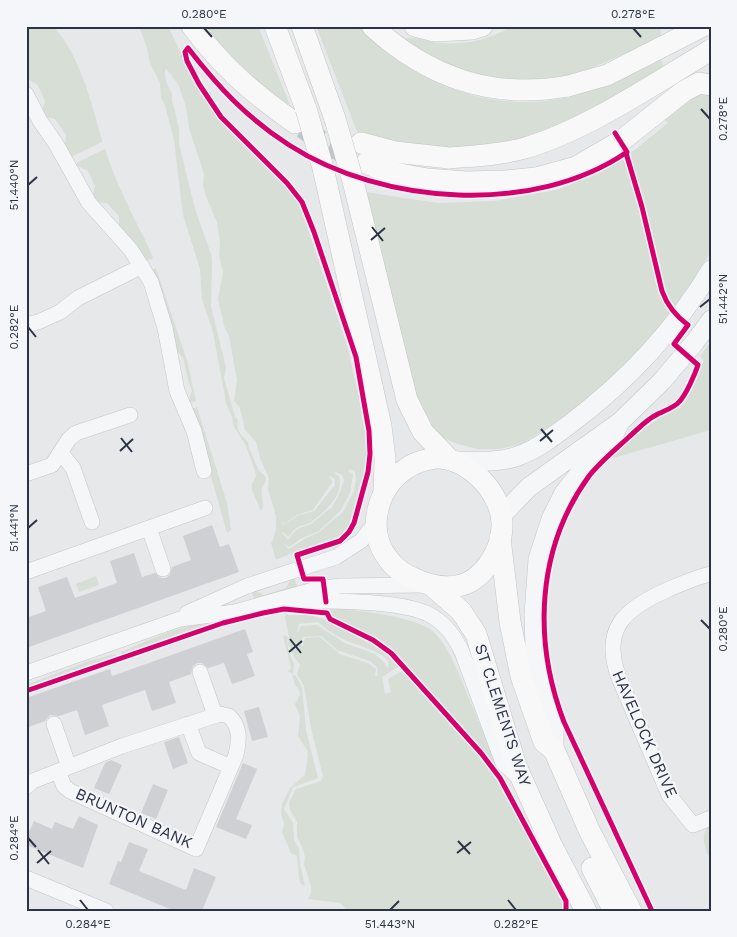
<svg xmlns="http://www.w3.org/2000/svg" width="737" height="937" font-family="'Work Sans',sans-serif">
	<rect width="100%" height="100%" fill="#e6e8ea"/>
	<path fill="#d6ded6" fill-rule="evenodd" d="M32,26h21c28,31 38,76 49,114v2l-31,15 -6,-11 1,-11 -11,-16 -9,-2 -4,-6 3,-10 -7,-16 -12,-7v-49z
		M139,26h29l23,49 25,40 23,25 41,39 14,17 7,13 46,136 12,52 9,55v6l-18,63 -3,7 -9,9 -39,13 -23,10 -5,-17 2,-3 3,-12v-12l-8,-27 1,-10 -9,-21 -4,-16 -11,-12 -5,-22 -6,-7 3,-21 -8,-44 -4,-7 -7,-30 5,-26 -4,-18 1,-12 -3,-21 -11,-25 -3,-12 1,-11 -15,-46 -3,-21 -7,-21 -13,-18 -1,3 1,11 6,12v7l3,10 4,19v14l10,41 7,27 15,42 1,8 -1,44 15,62 -2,10 11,39 3,3c-3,11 4,15 10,22l1,6 10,23 7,6c0,6 -2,7 -4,12 -2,9 4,15 -1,22l-9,-21v-6l4,-8 -3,-11 -7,-19 -13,-21 -1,-8 -6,-14 -13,-71 -11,-33 -2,-30 -17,-54 -9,-75 -9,-35 -4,-7 -1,-15 -10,-20 -3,-15zM350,469l5,3 1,7 -2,12 -11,21 -24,20 -13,6 -17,11 -6,-6 6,4 13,-9 17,-7 22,-21 9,-17 3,-19 -5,-3zM336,472l6,3 2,5 -3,10 -9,17 -21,17 -14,5 -9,11 -6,-7 1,-1 5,5c3,-2 5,-7 8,-9 4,-3 11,-3 15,-6 13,-9 34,-28 28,-46l-5,-3zM328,475l7,4v6l-21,26 -15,4 -16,10 -2,-5 3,4 13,-9 16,-5 18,-26 1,-3z
		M201,26h57l32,79 -39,-24z
		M316,26h42c52,57 134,89 211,71 33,-8 62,-22 92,-37l3,7 -43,26 -53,29 -63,22 -87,7 -60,-17z
		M513,26h147l1,10 -5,4 -78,34 -41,6 -50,-2 -54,-19 -30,-19c7,-6 28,3 38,3 26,2 50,-4 72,-17z
		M700,94l11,1v156l-16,27 -32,44 -32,37 -35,33 -29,24 -46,28 -22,5h-22l-22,-6 -19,-9 -12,-21 -11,-25 -48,-196 73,11 56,-2 62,-11 42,-17 38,-24 32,-26 -7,-7 23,-18z
		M105,149c8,25 19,49 31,73 6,12 12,23 17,36l-6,3 -28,-35v-10l-12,-13 -11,-1 -4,-5 3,-11 -7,-15 -12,-6 2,-3z
		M156,268l32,96 8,37 -7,2 -1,-2 4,-10 -4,-11 -5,-23 -7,-6 -17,-65 -7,-16z
		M711,341v89l-105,30 41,-34 32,-20 25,-45 -4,-5z
		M197,407l30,96 4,27 -4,3 -35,-124z
		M96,576l3,9 -20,7 -3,-8z
		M294,578l4,10 -43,13 -3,-8 4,-2 8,4 22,-7 5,-9z
		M330,608c22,1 85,9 101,22 11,8 18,23 24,35l44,105 -42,-49 -66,-73 -26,-16 -34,-17z
		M286,613l2,2h22l13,4 50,26 11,7 13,13 1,2 -16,10 3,17 6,-2 -3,-13 14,-8 74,82 24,30 65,120 -2,8h-215l-8,-8 -32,-4 3,-6v-7l-7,-22 1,-7 -3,-11 -5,-9v-15l-7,-12 -1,-8 7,-13 25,-8 2,-5 -12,-48 -7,-42 -7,-12 3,-10 -5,-6 -7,-14 1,-7 -4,-20zM318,622c7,6 15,12 23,16 16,8 33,10 47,22l1,7 -2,1 -2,-5 -10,-9 -30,-11 -28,-18 -16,1 -4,7 2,-9zM321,636l16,14 33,11 7,6 1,9h-3l1,-7 -8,-6 -28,-9 -20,-17 -15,1 -2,8h-2l2,-9z
		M215,622l-93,33 -1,-3c30,-12 60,-29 94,-30z
		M283,635l5,2c-2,10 2,18 6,27l-1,11 3,1 6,11 4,43 12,48 -25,9 -9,22 9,14 1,17 5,9 1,15 5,22 -4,-2 -2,-5 -2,-23 -6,-3 -9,-21 2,-8 -3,-10 1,-10 8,-16 15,-13 3,-20 -1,-5 -9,-14 2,-20 -5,-12 5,-10 -2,-6 -3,-3 -3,-12 -4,-1 3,-4z
		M115,654l1,2 -90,31v-2l63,-24z
		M711,823v26l-3,7c-4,-12 -8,-23 3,-33z"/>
	<path fill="#ced0d3" d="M212,525l8,22 9,-3 10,28 -213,76v-30l20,-7 -8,-24 29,-10 8,21 42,-15 -7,-22 24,-8 8,24 13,-4 6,5h5l4,-3 2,-8 19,-7 -8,-24z
		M245,629l8,23 -6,2 8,22 -23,8 -8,-21 -16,5 -6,-5h-5l-4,3 -2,8 -22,8 7,21 -24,8 -7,-21 -43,15 7,21 -24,9 -8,-25 -18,6 -9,-1 -5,6 -19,7v-30l84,-29 2,7z
		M259,707l9,30 -16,4 -8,-30z
		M179,737l9,26 -15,6 -9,-27z
		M111,760l11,5 -13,29 -15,-6 11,-25z
		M243,763l14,6 -21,50 16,6 -6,14 -30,-12z
		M153,784l15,6 -12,29 -15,-6z
		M79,816l19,9 -15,43 -57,-23v-6l8,-18 18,8 3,-7 18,7z
		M129,842l19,7 -9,22 47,19 8,-22 22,9 -14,34h-27l-66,-27 9,-23 3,1z"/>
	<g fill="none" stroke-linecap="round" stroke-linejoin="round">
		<path stroke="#c1c4c9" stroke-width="21" stroke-dasharray="21 11" stroke-linecap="butt" d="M303,128l21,15 35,17"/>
		<g stroke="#c4c6c8" stroke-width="16">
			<path id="minor" d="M26,94l14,27 16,23 33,59 42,47 20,32 14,46 12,63 17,40 10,40
				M26,325l12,-3 22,-10 18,-14 64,-32
				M61,453l12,15 19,54
				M26,474l26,-9 17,-26 7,-6 54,-18
				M149,528l14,41
				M26,572l179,-64
				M711,574c-15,3 -30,10 -44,16 -43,19 -66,39 -48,88l50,117 24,30 18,-7
				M290,600c37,2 109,-1 140,15 15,8 25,22 32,37l41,111 16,15
				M187,613l60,-27 89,-29 25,-16 15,-19
				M200,672l15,43
				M26,673l154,-54 55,-7 78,-22 27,-4 82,-1
				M54,724l15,43
				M188,724l11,29 32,14
				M26,787l7,-6 89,-35 98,-32 9,2c12,11 10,25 7,39l-40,94 -126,-58 -6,-5 -6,-14
				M26,878l80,33"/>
		</g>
		<g stroke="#c4c6c8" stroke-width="20">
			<path id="tertiary" d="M458,461c20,0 41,2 60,-5 19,-7 36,-20 52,-32 56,-42 105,-94 141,-154
				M501,516l28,-29 91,-65 42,-41 33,-39 16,-22
				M554,750v-22l-13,-42 -6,-37 -1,-34 4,-56 13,-40 13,-26 24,-30 22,-21 10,-20"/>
		</g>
		<g stroke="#c4c6c8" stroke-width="22">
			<path id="secondary" d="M192,26c30,41 62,68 103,97
				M275,26l31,83
				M302,26l33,93
				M372,26c56,51 119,74 196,60
				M415,26l20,5 37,-2 10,-3
				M361,143l34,9 54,6
				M366,163l18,8 43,8 39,3 40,-1 30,-3 40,-11 45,-26 63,-50 15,-8 12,2
				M323,168l58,258 4,33 -1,33
				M353,181l54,219 16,32 26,27
				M435,458c32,-1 66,33 67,65 1,26 -19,59 -45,63 -13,2 -25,0 -37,-5 -12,-5 -23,-10 -31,-21 -24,-29 -12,-73 18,-92 8,-6 18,-8 28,-10z
				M500,538l10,84 11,54 23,66 10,8 35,80 42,81
				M431,585l30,26 15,23 40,132 35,78 35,67
				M592,868l22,43"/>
		</g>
		<use href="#minor" stroke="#f5f6f7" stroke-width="15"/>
		<use href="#tertiary" stroke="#f5f6f7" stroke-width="19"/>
		<use href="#secondary" stroke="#f8f8f8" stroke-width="21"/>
		<g stroke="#c4c6c8" stroke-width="22" stroke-linecap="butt">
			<path id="secondary-bridge" d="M568,86l39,-11 96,-49
				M306,109l17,59
				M335,119l18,62
				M449,158c25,-2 51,-3 76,-10 62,-18 130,-65 186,-98"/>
		</g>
		<use href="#secondary-bridge" stroke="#f8f8f8" stroke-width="21"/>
		<g stroke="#f4f6f9" stroke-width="8">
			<path id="cycleway" d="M626,153l16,54 20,84c5,14 15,26 26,34l-14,19 24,21c-3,9 -12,30 -19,37 -5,6 -16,9 -23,13 -10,5 -18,14 -26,21 -14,13 -30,26 -41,40 -53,73 -56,165 -25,246l88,189
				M326,602l-3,-23h-19l-7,-24 43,-14 9,-9 5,-9 14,-51 2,-18 -1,-23 -13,-74 -42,-125 -12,-30 -15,-19 -66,-66 -22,-33 -12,-23 -2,-9 3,-4c31,40 58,69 101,97 93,60 245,71 338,7l-12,-19
				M26,691l197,-68 40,-10 21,-4 43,4 3,6 43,21 18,13 90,100 19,25 66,123v10"/>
		</g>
		<use href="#cycleway" stroke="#d6006c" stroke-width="5"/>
	</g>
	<path fill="none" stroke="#2b3445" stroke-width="2" d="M204,28l8,9M633,28l8,9M701,109l9,10M28,185l9,-8M372,227l11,14M371,240l14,-12M700,307l10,-8M28,327l8,10M541,429l11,13M121,438l11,14M540,441l13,-11M120,451l13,-12M28,528l9,-8M701,620l9,9M290,639l11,14M289,652l13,-11M28,838l8,9M458,841l12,13M38,850l11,14M457,853l14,-11M37,863l14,-12M80,900l8,10M508,900l8,10M390,910l9,-9"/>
	<g text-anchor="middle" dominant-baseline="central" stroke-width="4.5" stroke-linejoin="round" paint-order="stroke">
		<g font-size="16" fill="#2b3445" stroke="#f4f6f9">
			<text transform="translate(503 715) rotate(72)">ST CLEMENTS WAY</text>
			<text transform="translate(645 734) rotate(66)">HAVELOCK DRIVE</text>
			<text transform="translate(134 818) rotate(24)">BRUNTON BANK</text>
		</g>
	</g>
	<rect width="737" height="937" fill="none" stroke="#f4f6f9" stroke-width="55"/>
	<rect x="28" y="28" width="682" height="882" fill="none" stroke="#2b3445" stroke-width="2"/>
	<g font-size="12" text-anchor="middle" fill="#2b3445">
		<text x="204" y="18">0.280°E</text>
		<text x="633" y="18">0.278°E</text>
		<text transform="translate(723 119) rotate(-90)" y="4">0.278°E</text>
		<text transform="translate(14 185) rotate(-90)" y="4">51.440°N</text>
		<text transform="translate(723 299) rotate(-90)" y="4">51.442°N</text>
		<text transform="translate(14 327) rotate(-90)" y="4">0.282°E</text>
		<text transform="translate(14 528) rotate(-90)" y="4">51.441°N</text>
		<text transform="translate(723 629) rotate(-90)" y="4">0.280°E</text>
		<text transform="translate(14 838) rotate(-90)" y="4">0.284°E</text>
		<text x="88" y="928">0.284°E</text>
		<text x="390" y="928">51.443°N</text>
		<text x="516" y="928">0.282°E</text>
	</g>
</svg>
